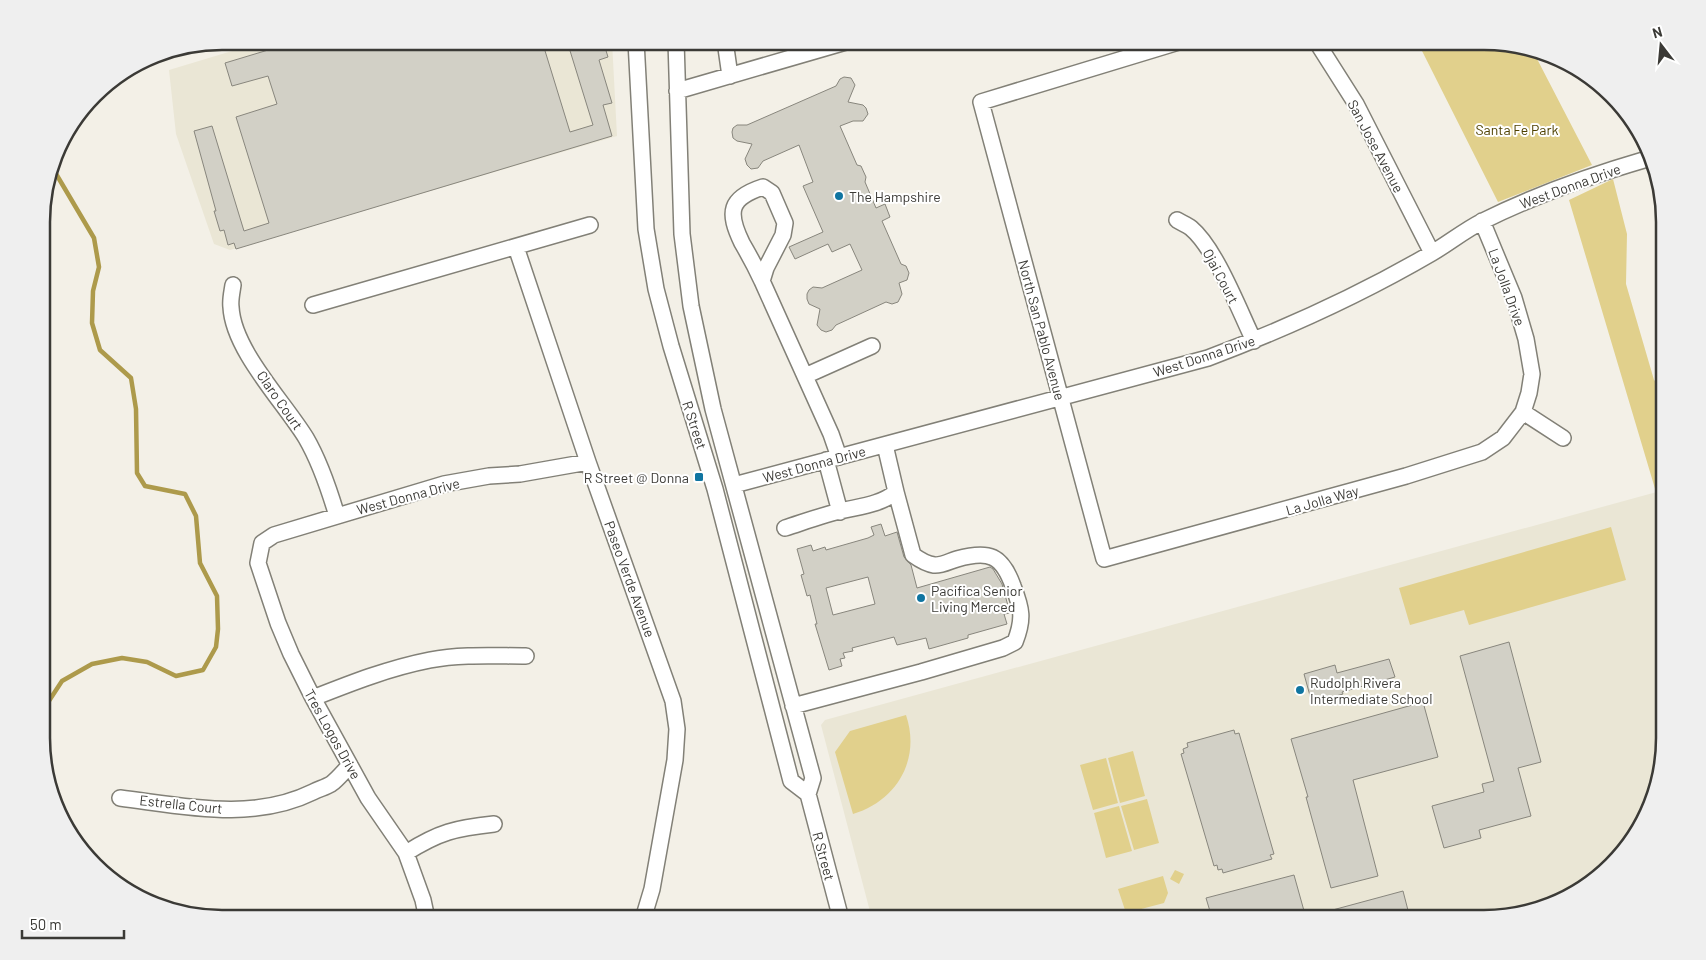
<svg xmlns="http://www.w3.org/2000/svg" width="1706" height="960" font-family="Barlow,sans-serif">
	<rect width="100%" height="100%" fill="#f3f0e7"/>
	<path fill="#eae6d5" d="M265,41h347l5,95 -387,114 -16,-6 -38,-110 -7,-64z
		M1664,490v260l-23,78 -66,66 -79,24 -624,1 -51,-194 4,-5z"/>
	<path fill="#e1d08c" d="M1417,41h67l51,14 57,110 -94,37z
		M1613,179l14,55 -1,50 28,96 10,9v101l-8,2 -87,-292z
		M1611,527l15,53 -157,45 -5,-15 -54,15 -11,-37z
		M906,715c15,44 -9,86 -53,99l-18,-62 15,-21z
		M1133,751l12,45 -25,7 -12,-45z
		M1106,758l12,45 -25,7 -13,-45z
		M1147,799l12,44 -25,7 -13,-44z
		M1119,806l13,45 -26,7 -12,-45z
		M1175,870l9,4 -5,10 -9,-5z
		M1163,876l5,17 -4,10 -38,10 -8,-24z"/>
	<g fill="none" stroke-linecap="round" stroke-linejoin="round">
		<path stroke="#ad9a4b" stroke-width="4.5" d="M43,710l19,-29 30,-17 30,-6 25,4 29,14 27,-6 13,-23 2,-18 -1,-33 -17,-33 -4,-47 -11,-22 -40,-8 -8,-13 -1,-64 -5,-31 -31,-28 -8,-27 1,-32 6,-24 -5,-29 -42,-71"/>
	</g>
	<path fill="#d2d0c6" stroke="#88867d" fill-rule="evenodd" d="M298,41h172l1,5 15,-5h56l28,91 23,-7 -26,-84h36l5,16 -9,3 13,43 -9,2 9,31 -376,113 -2,-6 -6,2 -4,-15 -4,1 -6,-20h2l-22,-80 18,-5 32,105 25,-8 -33,-106 41,-13 -9,-28 -36,10 -7,-23z
		M844,77l7,1 4,7 -7,17 15,3 3,3 2,6 -5,7h-10l-13,5 17,39 4,1 5,11 -1,5 11,26 9,-4 5,13 -8,4 19,43 5,2 3,7 -2,7 -8,3 3,11 -4,8 -6,2 -6,-2 -50,23 -4,5 -6,2 -5,-2 -4,-5 3,-16 -11,-5 -2,-5v-5l2,-4 4,-3 9,1 40,-18 -12,-26 -18,8 -4,-8 -33,15 -6,-12 34,-15 -20,-46 10,-4 -14,-37 -36,16 -5,7 -7,1 -4,-4 -2,-6 7,-15 -15,-3 -4,-3 -1,-6 1,-4 4,-3h10l89,-39 4,-7z
		M881,524l4,12 12,-4 7,25 7,8 6,23 73,-21 3,2 9,15 8,29 -6,1 3,10 -39,11v3l-39,11 -3,-11 -29,7 -3,-8 -42,11 1,3 -10,2 2,5 -5,1 2,7 -13,4 -14,-46h2l-7,-29 -3,1 -6,-21 3,-1 -7,-25 14,-4 2,6 12,-4 1,3 42,-12 6,-3 -3,-8zM868,577l7,27 -42,11 -7,-27z
		M1509,642l32,120 -23,6 13,48 -52,14 2,8 -37,10 -12,-42 52,-14 -2,-8 12,-3 -34,-125z
		M1389,659l6,18 -53,15 1,2 -31,9 -8,-29 31,-9 2,8z
		M1423,702l15,55 -85,23 25,96 -47,12 -25,-91h2l-17,-58z
		M1234,730l1,4 4,-1 35,121 -4,1 2,4 -49,14 -1,-4 -4,1 -1,-5 -3,1 -33,-112 3,-1 -1,-4 5,-2 -1,-4z
		M1294,875l12,43h-94l-6,-20z
		M1403,891l7,27h-95l-1,-3z"/>
	<g fill="none" stroke-linecap="round" stroke-linejoin="round">
		<g stroke="#828077" stroke-width="18">
			<path id="minor" d="M636,41l10,188 10,60 15,57 44,143 76,292 17,13
				M676,41l6,193 9,72 22,103 100,369 -5,16 33,125
				M725,41l5,35
				M1182,41l-201,61 123,457 302,-83 76,-24 21,-14 20,-26 6,-19 3,-19 -6,-35 -12,-41 -32,-77
				M1316,41l40,63 76,149
				M677,91l172,-50
				M1177,220c5,3 10,5 14,8 25,21 48,82 63,113
				M516,247l72,215 85,239 4,28 -2,31 -23,129 -9,30
				M762,281c-6,-13 -13,-26 -20,-38 -15,-31 -13,-45 21,-56l9,6 13,30 -2,12 -17,33 -4,13 69,153 8,23
				M233,285c-1,7 -3,15 -2,22 2,43 53,95 75,131 14,24 23,51 31,78
				M313,305l277,-80
				M805,376l67,-30
				M1523,412l40,26
				M826,460l14,52
				M734,485l474,-127c77,-29 152,-63 224,-105 17,-10 33,-23 51,-32 52,-26 109,-46 164,-62
				M785,528c19,-6 40,-14 60,-18 18,-4 36,-6 51,-18l-11,-47
				M313,698c38,-15 76,-30 117,-38 31,-6 64,-4 96,-4
				M793,706l128,-34 82,-24 12,-6c9,-23 7,-33 -2,-56 -11,-31 -24,-36 -56,-27 -7,2 -16,7 -23,6 -8,-1 -14,-5 -21,-10l-17,-63
				M120,798c64,8 132,24 193,-6 6,-3 13,-5 18,-8 7,-5 13,-13 19,-19
				M406,853c33,-21 50,-25 88,-29
				M427,919l-4,-19 -17,-47 -38,-55 -55,-100 -22,-44 -13,-31 -20,-60 4,-20 12,-8 170,-51 45,-8 31,-2 68,-12"/>
		</g>
		<use href="#minor" stroke="#fff" stroke-width="15"/>
	</g>
	<g fill="#1075a1" stroke="#fff" stroke-width="2">
		<circle cx="839" cy="196" r="5"/>
		<rect x="694" y="472" width="10" height="10" rx="2.5"/>
		<circle cx="921" cy="598" r="5"/>
		<circle cx="1300" cy="690" r="5"/>
	</g>
	<g text-anchor="middle" dominant-baseline="central" stroke-width="4" stroke-linejoin="round" paint-order="stroke">
		<g font-size="14" fill="#4f4100" stroke="#fff">
			<text x="1517" y="129">Santa Fe Park</text>
		</g>
		<g font-size="14" fill="#3b3a36" stroke="#fff">
			<text transform="translate(1376 146) rotate(62)">San Jose Avenue</text>
			<text transform="translate(1570 186) rotate(-20)">West Donna Drive</text>
			<text transform="translate(1221 276) rotate(62)">Ojai Court</text>
			<text transform="translate(1507 287) rotate(70)">La Jolla Drive</text>
			<text transform="translate(1042 330) rotate(75)">North San Pablo Avenue</text>
			<text transform="translate(1204 356) rotate(-18)">West Donna Drive</text>
			<text transform="translate(280 400) rotate(55)">Claro Court</text>
			<text transform="translate(695 425) rotate(72)">R Street</text>
			<text transform="translate(814 464) rotate(-15)">West Donna Drive</text>
			<text transform="translate(408 496) rotate(-15)">West Donna Drive</text>
			<text transform="translate(1322 500) rotate(-16)">La Jolla Way</text>
			<text transform="translate(630 579) rotate(70)">Paseo Verde Avenue</text>
			<text transform="translate(333 734) rotate(61)">Tres Logos Drive</text>
			<text transform="translate(181 804) rotate(6)">Estrella Court</text>
			<text transform="translate(824 856) rotate(75)">R Street</text>
		</g>
		<g font-size="14" fill="#3b3a36" stroke="#fff" text-anchor="start">
			<text x="849" y="196">The Hampshire</text>
			<text x="689" y="477" text-anchor="end">R Street @ Donna</text>
			<text x="931" y="590">Pacifica Senior<tspan x="931" dy="16">Living Merced</tspan></text>
			<text x="1310" y="682">Rudolph Rivera<tspan x="1310" dy="16">Intermediate School</tspan></text>
		</g>
	</g>
	<path d="M0 0H1706V960H0ZM222 50H1484A172 172 0 0 1 1656 222V738A172 172 0 0 1 1484 910H222A172 172 0 0 1 50 738V222A172 172 0 0 1 222 50Z" fill="#efefef" fill-rule="evenodd"/>
	<path fill="none" stroke="#3b3a36" stroke-width="2.5" d="M222 50H1484A172 172 0 0 1 1656 222V738A172 172 0 0 1 1484 910H222A172 172 0 0 1 50 738V222A172 172 0 0 1 222 50Z"/>
	<g transform="translate(1661 45) rotate(344)" stroke="#ffffff" stroke-width="4" paint-order="stroke">
	<path d="M0-4L9 19L0 12L-9 19Z" fill="#3b3a36"/>
	<text y="-8" font-size="14" font-weight="bold" text-anchor="middle" fill="#3b3a36">N</text>
	</g>
	<path d="M22 930v8h102v-8" fill="none" stroke="#3b3a36" stroke-width="2.5"/>
	<text x="30" y="930" font-size="15" fill="#3b3a36" stroke="#ffffff" stroke-width="4" paint-order="stroke">50 m</text>
</svg>
